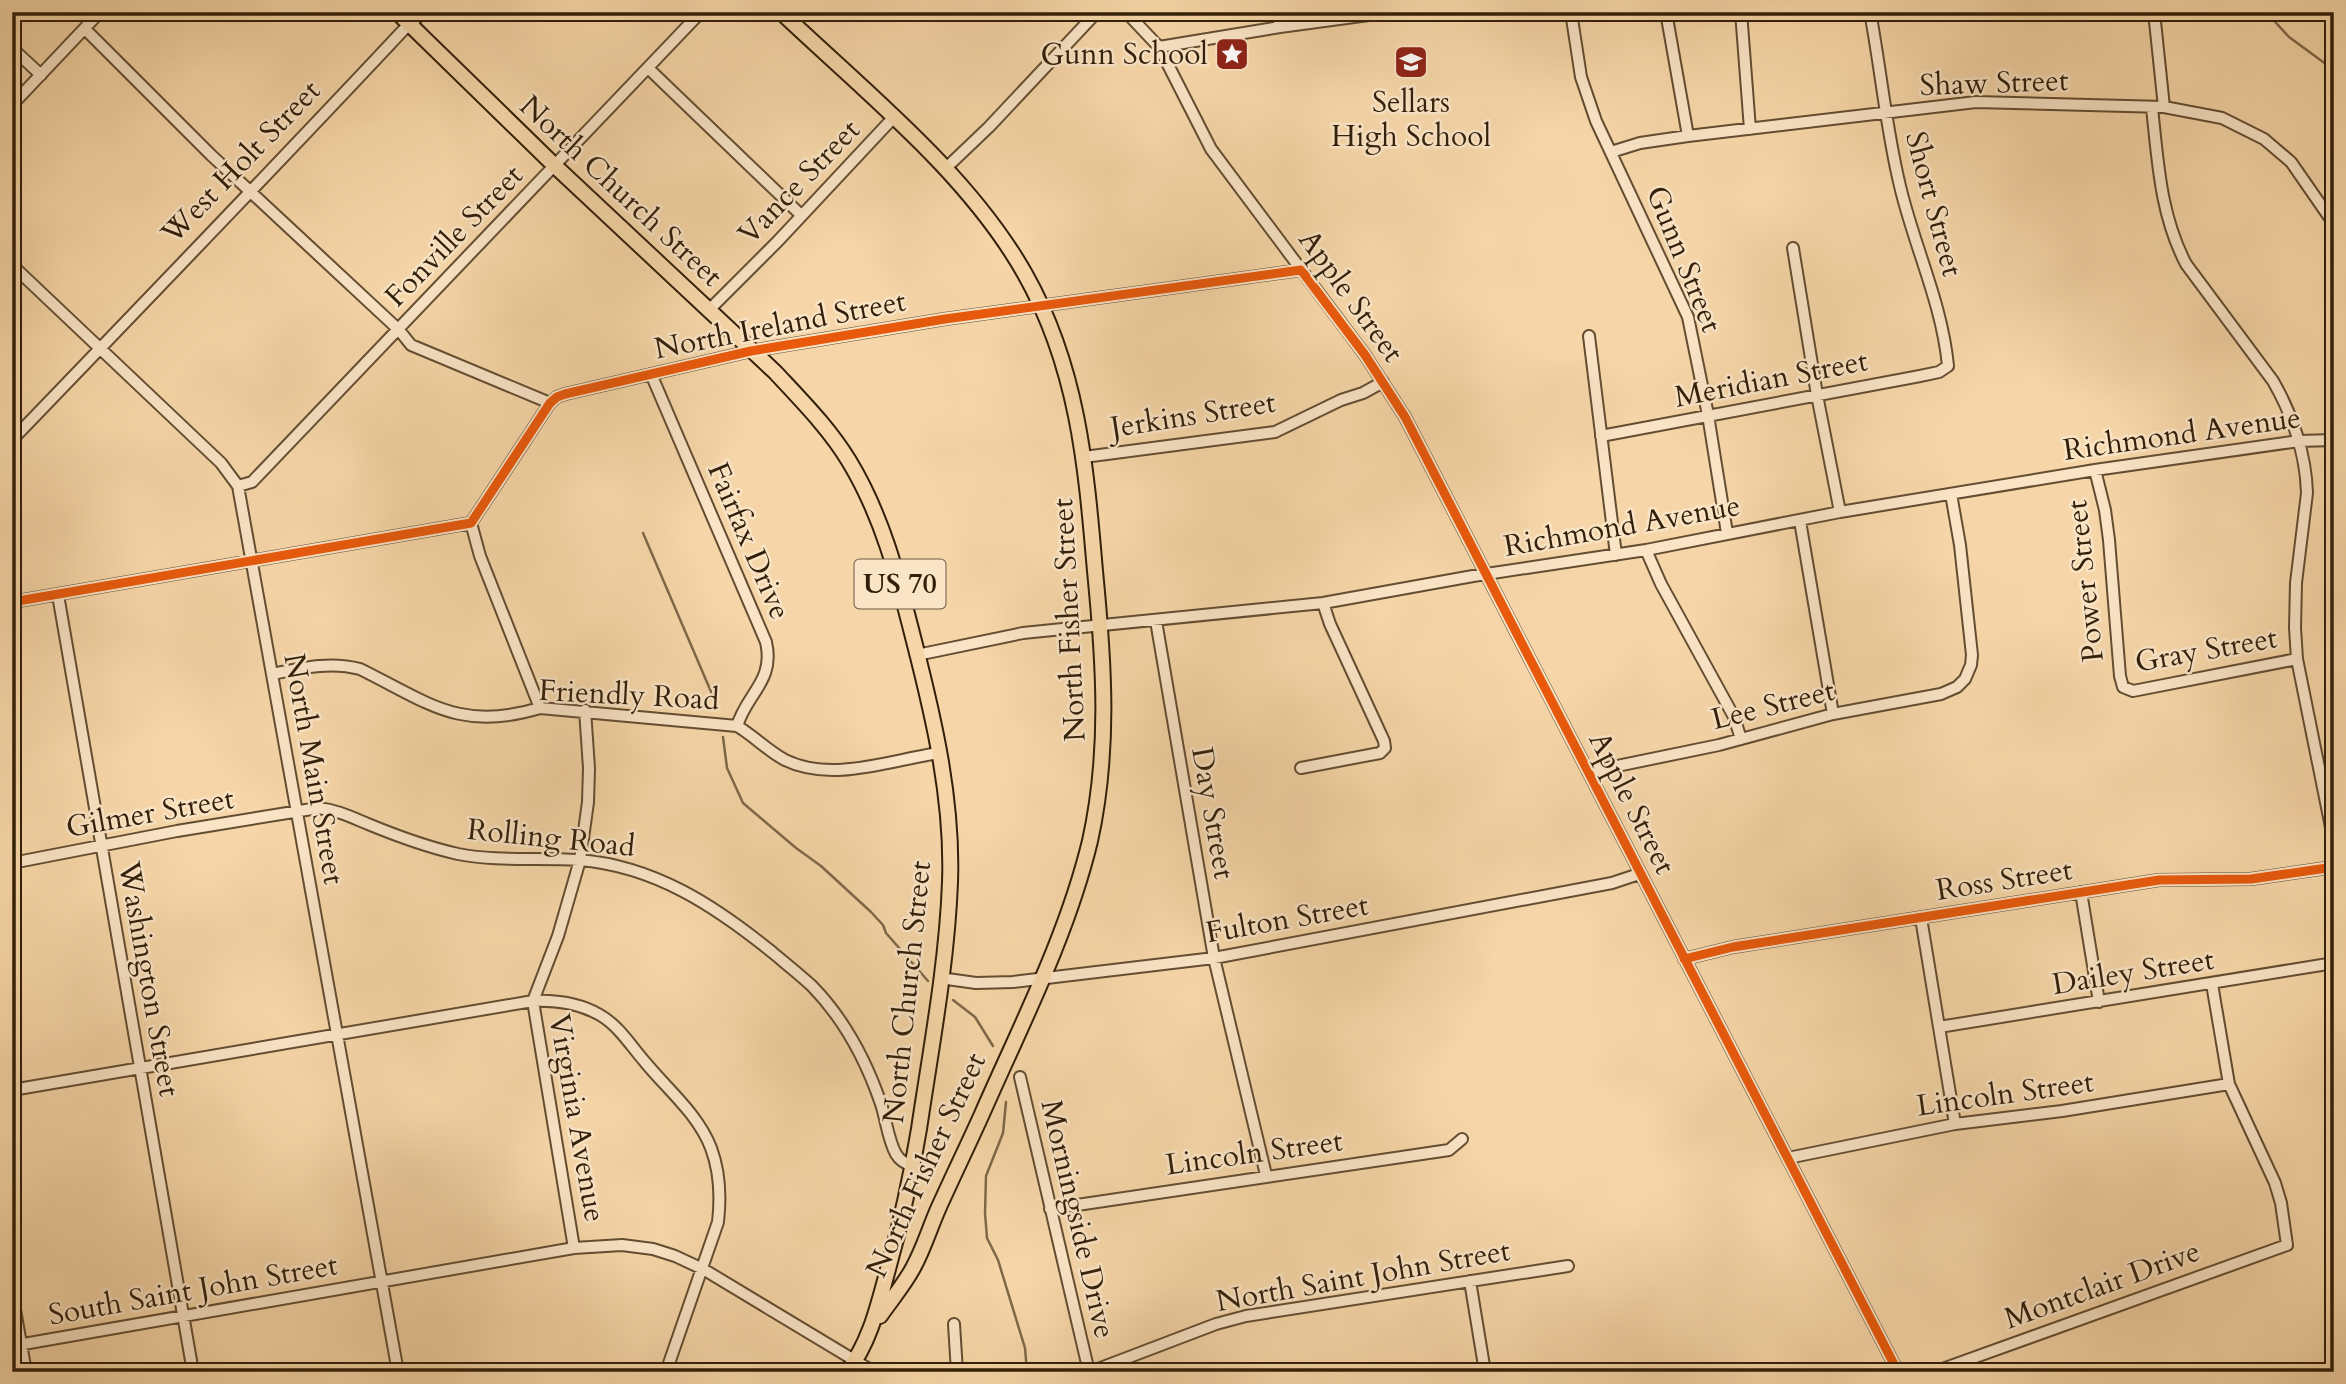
<svg xmlns="http://www.w3.org/2000/svg" width="2346" height="1384" font-family="Cardo,serif">
	<rect width="100%" height="100%" fill="#f6d6a8"/>
	<filter id="stains"><feTurbulence type="fractalNoise" baseFrequency=".00286" numOctaves="4"/><feColorMatrix values="0 0 0 0 .2 0 0 0 0 .09 0 0 0 0 .02 0 0 0 .5 -.17"/></filter>
	<radialGradient id="worn" r=".72"><stop offset=".6" stop-color="#630" stop-opacity="0"/><stop offset="1" stop-color="#630" stop-opacity=".3"/></radialGradient>
	<g fill="none" stroke-linecap="round" stroke-linejoin="round">
		<path stroke="#7f6848" stroke-width="2.5" d="M2266,12l23,25 45,33
			M643,533l75,175
			M723,737l4,31 16,35 53,45 25,18 50,46 12,13 3,8 42,48
			M953,1000l22,17 18,29
			M1006,1102l-3,31 -17,43 -1,37 2,25 11,22 27,88 2,24"/>
		<g stroke="#634d31" stroke-width="14">
			<path id="minor" d="M1126,12l33,35 52,102 154,206 40,62 493,955
				M1277,12l3,15
				M1571,12l10,65 15,44 92,196 20,98 19,118
				M1666,12l22,124
				M1741,12l9,117
				M2154,12l10,95
				M789,20l15,-8
				M85,29l126,126 188,175 12,15 139,58
				M1159,47l121,-20 111,-15
				M12,48l29,27
				M649,69l152,146
				M12,105l88,-93
				M2152,108c6,54 8,106 34,156l87,117c19,33 33,73 34,112l-11,90 -1,45 2,31 37,183
				M1611,152l29,-9 48,-7 288,-34 188,5 58,11 42,21 27,23 43,62
				M946,168l43,-41 108,-115
				M1793,248l24,147 23,117
				M12,265l209,198 17,23 160,886
				M710,309l68,-68 115,-123
				M1589,336l27,219
				M651,374l115,268c9,39 -19,51 -29,84
				M1601,436l319,-60 19,-4 9,-6c-6,-63 -34,-120 -48,-180 -14,-57 -19,-116 -30,-174
				M12,440c133,-138 266,-276 397,-416
				M1084,457l191,-25 66,-32 22,-7 20,-11
				M2095,470l10,40 4,30 11,136 3,11 10,4 164,-32
				M238,486l14,-4 449,-470
				M1800,521l33,193
				M471,523l9,33 60,152
				M1646,550l15,34 73,133 7,22
				M58,595l135,777
				M12,602l459,-79 79,-120 7,-6 8,-3 186,-43 194,-32 356,-49
				M1156,621l58,337 52,217
				M917,655l106,-22 300,-30 150,-27 173,-26 194,-38 255,-42 204,-29 35,-1
				M272,674c30,-6 58,-13 88,-5 69,34 100,63 180,39l197,18c17,10 31,25 48,34 47,23 105,0 154,-7
				M1301,768l79,-15 5,-5 -1,-7 -54,-117 -7,-21
				M1588,772l131,-27 114,-31 108,-20 16,-7 8,-8 6,-14 1,-10 -12,-110 -9,-51
				M12,863l165,-32 141,-23c19,2 33,9 50,16 29,12 59,23 90,30 41,8 81,3 121,6 76,6 136,46 193,92 13,11 27,22 40,34 33,34 54,74 69,118 5,15 7,36 15,50 4,7 10,10 17,12
				M2081,892l18,110
				M1921,918l34,206
				M1684,959l49,-12 426,-67 92,-1 83,-12
				M940,978l36,5 37,-1 201,-24 398,-75 27,-9
				M1939,1027l395,-64
				M1020,1077l69,295
				M12,1090l521,-89c24,-1 46,2 67,14 19,11 31,31 45,47 22,27 53,52 66,86 9,24 10,48 7,74l-52,150
				M1788,1158l167,-34 107,-13 167,-27
				M1050,1209l399,-59 13,-11
				M574,1248l-41,-247 25,-65 22,-76 8,-58 1,-34 -4,-58
				M1470,1281l15,91
				M12,1293l14,79
				M954,1324l3,48
				M12,1346l562,-98 48,-3 31,4 22,7 28,13 171,103
				M1090,1372l126,-48 30,-8 322,-50
				M1934,1372l353,-127 -6,-42 -6,-20 -46,-99 -17,-100"/>
		</g>
		<g stroke="#321f09" stroke-width="18">
			<path id="major" d="M397,12l158,154 220,206c26,28 54,56 74,89 34,56 49,117 65,180 20,78 39,159 36,241 -3,82 -19,166 -31,247 -8,48 -18,94 -31,140 -10,37 -18,73 -41,103
				M781,12c84,80 187,161 244,262 53,94 61,192 70,297 9,91 15,180 -5,270 -23,95 -69,184 -108,273 -14,31 -29,62 -43,93 -9,20 -15,41 -26,61 -9,17 -22,32 -33,48
				M409,24l10,-12"/>
		</g>
		<use href="#minor" stroke="#f9e4c6" stroke-width="10"/>
		<use href="#major" stroke="#f6d6a8" stroke-width="14"/>
		<g stroke="#f9e4c6" stroke-width="13">
			<path id="cycleway" d="M12,602l459,-79 79,-120 7,-6 8,-3 186,-43 194,-32 356,-49 64,85 40,62 493,955
				M1684,959l49,-12 426,-67 92,-1 83,-12"/>
		</g>
		<use href="#cycleway" stroke="#e8590c" stroke-width="9"/>
	</g>
	<defs>
		<g id="sight-square" transform="scale(1.75)"><rect x="-9" y="-9" width="18" height="18" rx="4" fill="#8f2418" stroke="#f9e4c6"/><path d="M0-6L1.8-2.2L6-1.7L2.9 1.2L3.7 5.4L0 3.3L-3.7 5.4L-2.9 1.2L-6-1.7L-1.8-2.2Z" fill="#fff"/></g>
		<g id="school-square" transform="scale(1.75)"><rect x="-9" y="-9" width="18" height="18" rx="4" fill="#8f2418" stroke="#f9e4c6"/><path d="M0-5L7-2L0 1L-7-2ZM-4 1L0 2.5L4 1V4Q0 6-4 4Z" fill="#fff"/></g>
	</defs>
	<g fill-rule="evenodd">
		<use href="#sight-square" x="1232" y="54"/>
		<use href="#school-square" x="1411" y="62"/>
	</g>
	<g text-anchor="middle" dominant-baseline="central" stroke-width="5" stroke-linejoin="round" paint-order="stroke">
		<rect fill="#f9e4c6" stroke="#6e5a42" stroke-width="2" x="854.5" y="559.5" width="91" height="49" rx="5"/>
		<g font-size="28" font-weight="bold" fill="#321f09">
			<text x="900" y="584">US 70</text>
		</g>
		<g font-size="30" fill="#321f09" stroke="#f9e4c6" text-anchor="end">
			<text x="1208" y="54">Gunn School</text>
			<text x="1411" y="102" text-anchor="middle">Sellars<tspan x="1411" dy="34">High School</tspan></text>
		</g>
		<g font-size="30" fill="#321f09" stroke="#f9e4c6">
			<text transform="translate(1994 83) rotate(-2)">Shaw Street</text>
			<text transform="translate(241 162) rotate(-46)">West Holt Street</text>
			<text transform="translate(799 182) rotate(-46)">Vance Street</text>
			<text transform="translate(621 191) rotate(43)">North Church Street</text>
			<text transform="translate(1934 204) rotate(75)">Short Street</text>
			<text transform="translate(454 236) rotate(-46)">Fonville Street</text>
			<text transform="translate(1684 259) rotate(68)">Gunn Street</text>
			<text transform="translate(1351 296) rotate(54)">Apple Street</text>
			<text transform="translate(780 325) rotate(-11)">North Ireland Street</text>
			<text transform="translate(1771 379) rotate(-11)">Meridian Street</text>
			<text transform="translate(1193 415) rotate(-9)">Jerkins Street</text>
			<text transform="translate(2182 434) rotate(-8)">Richmond Avenue</text>
			<text transform="translate(1622 526) rotate(-10)">Richmond Avenue</text>
			<text transform="translate(749 541) rotate(67)">Fairfax Drive</text>
			<text transform="translate(2085 581) rotate(-96)">Power Street</text>
			<text transform="translate(1069 620) rotate(-93)">North Fisher Street</text>
			<text transform="translate(2206 650) rotate(-10)">Gray Street</text>
			<text transform="translate(629 695) rotate(3)">Friendly Road</text>
			<text transform="translate(1773 705) rotate(-14)">Lee Street</text>
			<text transform="translate(314 769) rotate(80)">North Main Street</text>
			<text transform="translate(1632 803) rotate(63)">Apple Street</text>
			<text transform="translate(150 813) rotate(-10)">Gilmer Street</text>
			<text transform="translate(1213 813) rotate(80)">Day Street</text>
			<text transform="translate(551 838) rotate(6)">Rolling Road</text>
			<text transform="translate(2004 880) rotate(-9)">Ross Street</text>
			<text transform="translate(1287 919) rotate(-10)">Fulton Street</text>
			<text transform="translate(2133 972) rotate(-9)">Dailey Street</text>
			<text transform="translate(149 979) rotate(80)">Washington Street</text>
			<text transform="translate(907 992) rotate(-84)">North Church Street</text>
			<text transform="translate(2005 1094) rotate(-8)">Lincoln Street</text>
			<text transform="translate(577 1118) rotate(80)">Virginia Avenue</text>
			<text transform="translate(1254 1153) rotate(-8)">Lincoln Street</text>
			<text transform="translate(926 1165) rotate(-65)">North Fisher Street</text>
			<text transform="translate(1078 1219) rotate(77)">Morningside Drive</text>
			<text transform="translate(1363 1276) rotate(-10)">North Saint John Street</text>
			<text transform="translate(2102 1285) rotate(-20)">Montclair Drive</text>
			<text transform="translate(193 1290) rotate(-10)">South Saint John Street</text>
		</g>
	</g>
	<rect width="2346" height="1384" fill="none" stroke="#f6d6a8" stroke-width="42"/>
	<rect x="14" y="14" width="2318" height="1356" fill="none" stroke="#321f09" stroke-width="3.5"/>
	<rect x="21" y="21" width="2304" height="1342" fill="none" stroke="#321f09" stroke-width="2"/>
	<rect width="100%" height="100%" filter="url(#stains)"/>
	<rect width="100%" height="100%" fill="url(#worn)"/>
</svg>
